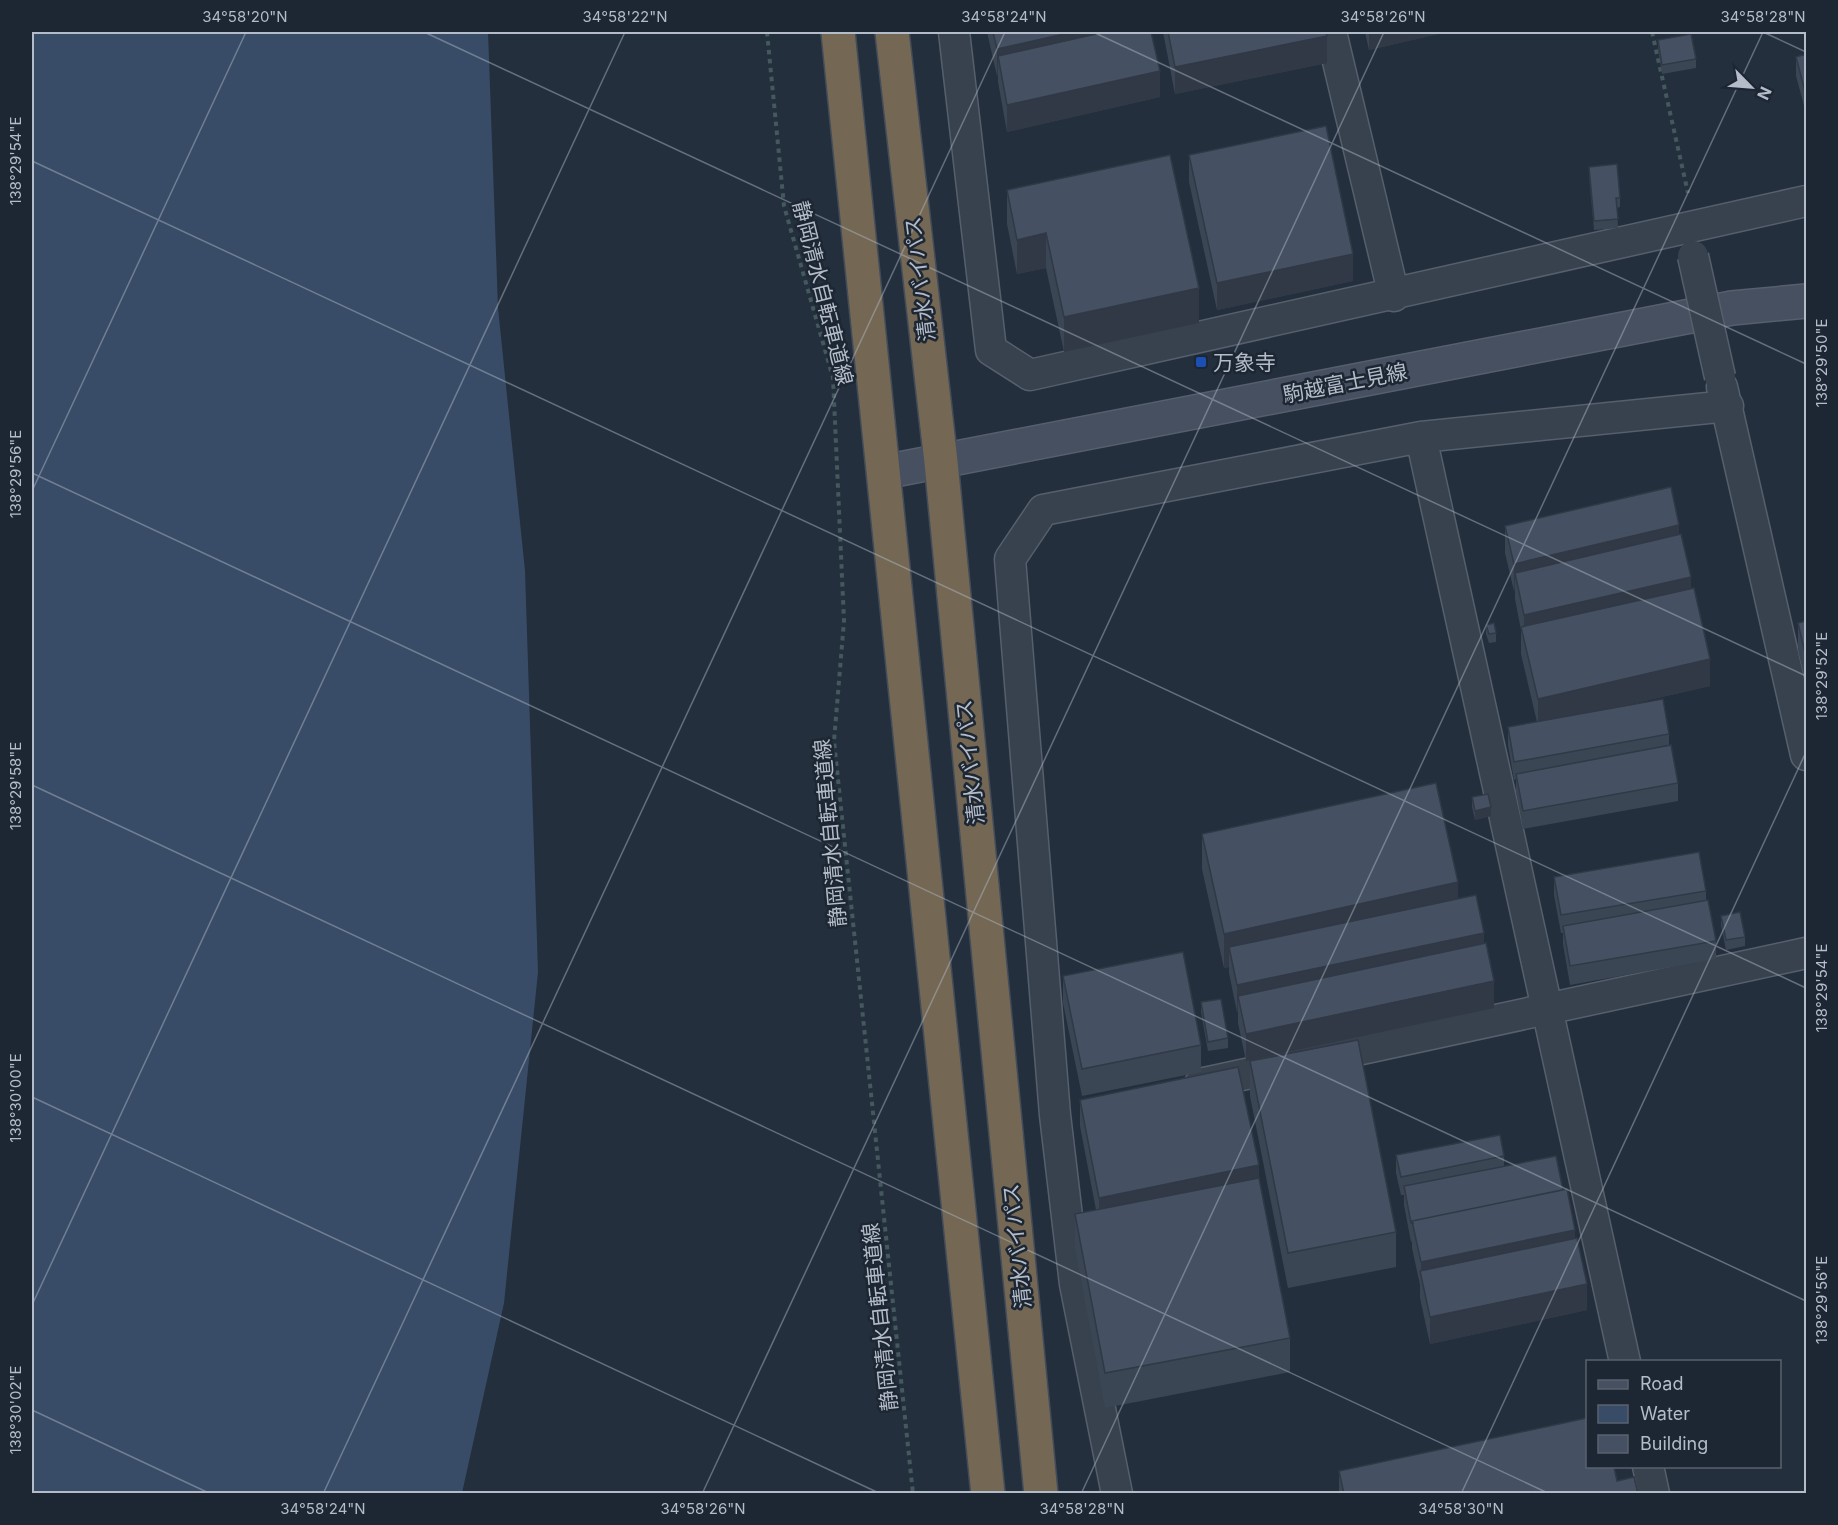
<svg xmlns="http://www.w3.org/2000/svg" width="1838" height="1525" font-family="Inter,'Noto Sans JP',sans-serif">
	<rect width="100%" height="100%" fill="#242f3e"/>
	<path fill="#394c67" d="M32,32h456l10,276 27,263 13,401 -34,331 -42,190h-430z"/>
	<g fill="none" stroke-linecap="round" stroke-linejoin="round">
		<g stroke="#565f6c" stroke-width="33">
			<path id="street" d="M954,32l37,318 39,25 776,-174
				M1331,32l63,264
				M1722,387l84,368
				M1200,1084l606,-131
				M1625,1362l-204,-925 307,-31
				M1648,1466l6,28
				M1117,1494l-42,-210 -20,-169 -45,-556 33,-49 378,-73"/>
		</g>
		<g stroke="#565f6c" stroke-width="36">
			<path id="secondary" d="M884,472l848,-164 74,-7"/>
		</g>
		<g stroke="#434c59" stroke-width="36">
			<path id="highway" d="M838,32l150,1462
				M892,32l49,430 100,1032"/>
		</g>
		<path stroke="#44595c" stroke-width="4" stroke-dasharray="4.5 4.5" stroke-linecap="butt" d="M767,32l17,174 49,172 11,243 -10,120 79,753
			M1652,32l36,161"/>
		<use href="#street" stroke="#38414e" stroke-width="30"/>
		<use href="#secondary" stroke="#465061" stroke-width="33"/>
		<use href="#highway" stroke="#746855" stroke-width="33"/>
		<g stroke="#565f6c" stroke-width="33" stroke-linecap="butt">
			<path id="street-bridge" d="M1693,256l27,121"/>
		</g>
		<use href="#street-bridge" stroke="#38414e" stroke-width="30"/>
	</g>
	<path fill="#3b4654" d="M987,32h164l9,65 -153,35 -9,-50v-7l-1,1z
		M1163,32h163l1,31 -152,31z
		M1365,32h82l-78,18z
		M1658,40l38,19v9l-34,6 -4,-25z
		M1806,54v59l-10,-37v-19z
		M1189,155l164,126 -136,29 -28,-128z
		M1589,167l31,31v9l-3,1 1,20 -24,2 -5,-54z
		M1007,190l192,133 -135,29 -18,-84 -29,6 -10,-50z
		M1505,526l174,8 31,152 -96,22 55,26v11l9,38v18l-155,28 -7,-37v-13l-2,1 -6,-35v-18l29,-5 -16,-68v-24l-6,-31v-8h-1l-9,-38z
		M1806,621v73v-10l-8,-34v-27z
		M1486,625l10,8v9l-7,1 -3,-9z
		M1472,797l19,19 -16,4 -3,-13z
		M1202,834l256,65 26,44 10,65 -248,53 -8,-38v-11h-1l-8,-39v-6l-5,1 -22,-99z
		M1554,877l152,14v9l10,41v18l-146,26 -7,-41v-11h-2l-7,-38z
		M1721,916l24,21v9l-19,4 -5,-25z
		M1063,976l138,69v27l-119,24 -19,-93z
		M1201,1002l27,36v10l-20,3 -7,-39z
		M1250,1061l146,171v35l-108,21 -38,-192z
		M1080,1100l179,78 31,160v34l-185,36 -30,-160v-34l21,-4 -16,-84z
		M1396,1155l108,1v11l59,23 12,48 12,72 -157,34 -10,-46v-13l-8,-37v-7l-1,1 -7,-37v-10h-3l-5,-22z
		M1339,1471l278,10 21,13h-299z"/>
	<path fill="#303945" d="M1073,32h75l-150,24v19l-1,1v-27z
		M1369,32h78l-78,18z
		M1327,36v27l-152,31v-27z
		M1160,71v26l-153,35v-27z
		M1046,233v35l-29,6v-34z
		M1353,254v27l-136,29v-27z
		M1199,288v35l-135,29v-35z
		M1679,525v27l-164,21v18h-1v-27z
		M1691,577v26l-167,36v-24z
		M1710,659v27l-172,39v-26z
		M1491,807v9l-16,4v-9z
		M1458,882v34l-229,31v20l-5,1v-34z
		M1484,933v27l-246,36v16h-1v-27z
		M1494,981v27l-248,53v-27z
		M1259,1165v27l-160,33v-27z
		M1575,1230v27l-154,18v-13z
		M1587,1284v26l-157,34v-27z"/>
	<path fill="#455162" stroke="#303945" stroke-width="1.5" d="M993,32h80l-76,17z
		M1105,32h46l9,39 -153,34 -9,-49z
		M1168,32h158l1,4 -152,31z
		M1691,34l5,25 -34,6 -4,-25z
		M1806,54v41l-10,-38z
		M1326,126l27,128 -136,29 -28,-128z
		M1170,155l29,133 -135,29 -18,-84 -29,7 -10,-50z
		M1617,164l3,34h-4l2,21 -24,2 -5,-54z
		M1671,487l8,38 -165,39 -9,-38z
		M1681,534l10,43 -167,38 -9,-42z
		M1694,588l16,71 -172,40 -17,-72z
		M1806,621v36l-8,-34z
		M1494,623l2,10 -7,1 -3,-9z
		M1663,699l6,35 -155,28 -6,-35z
		M1671,745l7,38 -155,28 -7,-37z
		M1436,783l22,99 -234,52 -22,-100z
		M1488,794l3,13 -16,4 -3,-14z
		M1699,852l7,39 -145,24 -7,-38z
		M1476,895l8,38 -247,52 -8,-38z
		M1708,900l8,41 -146,25 -7,-40z
		M1740,912l5,25 -19,3 -5,-24z
		M1486,943l8,38 -248,53 -8,-38z
		M1183,952l18,93 -119,24 -19,-93z
		M1221,999l7,39 -20,4 -7,-40z
		M1358,1040l38,192 -108,21 -38,-192z
		M1238,1067l21,98 -160,33 -19,-98z
		M1500,1135l4,21 -103,21 -5,-22z
		M1556,1156l7,34 -151,31 1,2h-2l-7,-37z
		M1259,1178l31,160 -185,35 -30,-159z
		M1567,1189l8,41 -154,32 -9,-41z
		M1577,1238l10,46 -157,33 -10,-46z
		M1587,1418v49h27l3,14 17,-4 4,17h-294l-5,-23z"/>
	<path fill="none" stroke="#b4bcc9" stroke-width="1.5" stroke-opacity="0.45" d="M424,32l1382,644M1093,32l713,332M1763,32l43,20M32,161l1774,827M32,473l1774,828M32,491l214,-459M32,785l1518,709M32,1097l849,397M32,1305l593,-1273M32,1410l179,84M323,1494l682,-1462M702,1494l682,-1462M1081,1494l682,-1462M1461,1494l345,-742"/>
	<rect fill="#1a4fb4" stroke="#1d2633" stroke-width="2" x="1195" y="356" width="12" height="12" rx="3"/>
	<g text-anchor="middle" dominant-baseline="central" stroke-width="5" stroke-linejoin="round" paint-order="stroke">
		<g font-size="21" fill="#b4bcc9" stroke="#1d2633">
			<text transform="translate(920 279) rotate(-97)">清水バイパス</text>
			<text transform="translate(823 293) rotate(76)">静岡清水自転車道線</text>
			<text transform="translate(1345 383) rotate(-11)">駒越富士見線</text>
			<text transform="translate(970 762) rotate(-96)">清水バイパス</text>
			<text transform="translate(830 833) rotate(-95)">静岡清水自転車道線</text>
			<text transform="translate(1017 1246) rotate(-96)">清水バイパス</text>
			<text transform="translate(880 1317) rotate(-96)">静岡清水自転車道線</text>
		</g>
		<g font-size="21" fill="#b4bcc9" stroke="#1d2633" text-anchor="start">
			<text x="1213" y="362">万象寺</text>
		</g>
	</g>
	<rect width="1838" height="1525" fill="none" stroke="#1d2633" stroke-width="66"/>
	<rect x="1586" y="1360" width="195" height="108" fill="#1d2633" stroke="#59626f" stroke-width="1.5"/>
	<rect x="1598" y="1380" width="30" height="9" fill="#465061" stroke="#59626f" stroke-width="1.5"/>
	<text x="1640" y="1390" font-size="18" fill="#b4bcc9">Road</text>
	<rect x="1598" y="1405" width="30" height="18" fill="#394c67" stroke="#59626f" stroke-width="1.5"/>
	<text x="1640" y="1420" font-size="18" fill="#b4bcc9">Water</text>
	<rect x="1598" y="1435" width="30" height="18" fill="#455162" stroke="#59626f" stroke-width="1.5"/>
	<text x="1640" y="1450" font-size="18" fill="#b4bcc9">Building</text>
	<g transform="translate(1751 87) rotate(115)" stroke="#1d2633" stroke-width="4.5" paint-order="stroke">
	<path d="M0-4.5L10 22L0 15L-10 22Z" fill="#b4bcc9"/>
	<text y="-9" font-size="16" font-weight="bold" text-anchor="middle" fill="#b4bcc9">N</text>
	</g>
	<rect x="33" y="33" width="1772" height="1459" fill="none" stroke="#b4bcc9" stroke-width="2"/>
	<g font-size="15" text-anchor="middle" fill="#b4bcc9">
		<text x="245" y="22">34°58'20"N</text>
		<text x="625" y="22">34°58'22"N</text>
		<text x="1004" y="22">34°58'24"N</text>
		<text x="1383" y="22">34°58'26"N</text>
		<text x="1763" y="22">34°58'28"N</text>
		<text transform="translate(16 161) rotate(-90)" y="5">138°29'54"E</text>
		<text transform="translate(1822 363) rotate(-90)" y="5">138°29'50"E</text>
		<text transform="translate(16 474) rotate(-90)" y="5">138°29'56"E</text>
		<text transform="translate(1822 676) rotate(-90)" y="5">138°29'52"E</text>
		<text transform="translate(16 786) rotate(-90)" y="5">138°29'58"E</text>
		<text transform="translate(1822 988) rotate(-90)" y="5">138°29'54"E</text>
		<text transform="translate(16 1098) rotate(-90)" y="5">138°30'00"E</text>
		<text transform="translate(1822 1300) rotate(-90)" y="5">138°29'56"E</text>
		<text transform="translate(16 1410) rotate(-90)" y="5">138°30'02"E</text>
		<text x="323" y="1514">34°58'24"N</text>
		<text x="703" y="1514">34°58'26"N</text>
		<text x="1082" y="1514">34°58'28"N</text>
		<text x="1461" y="1514">34°58'30"N</text>
	</g>
</svg>
